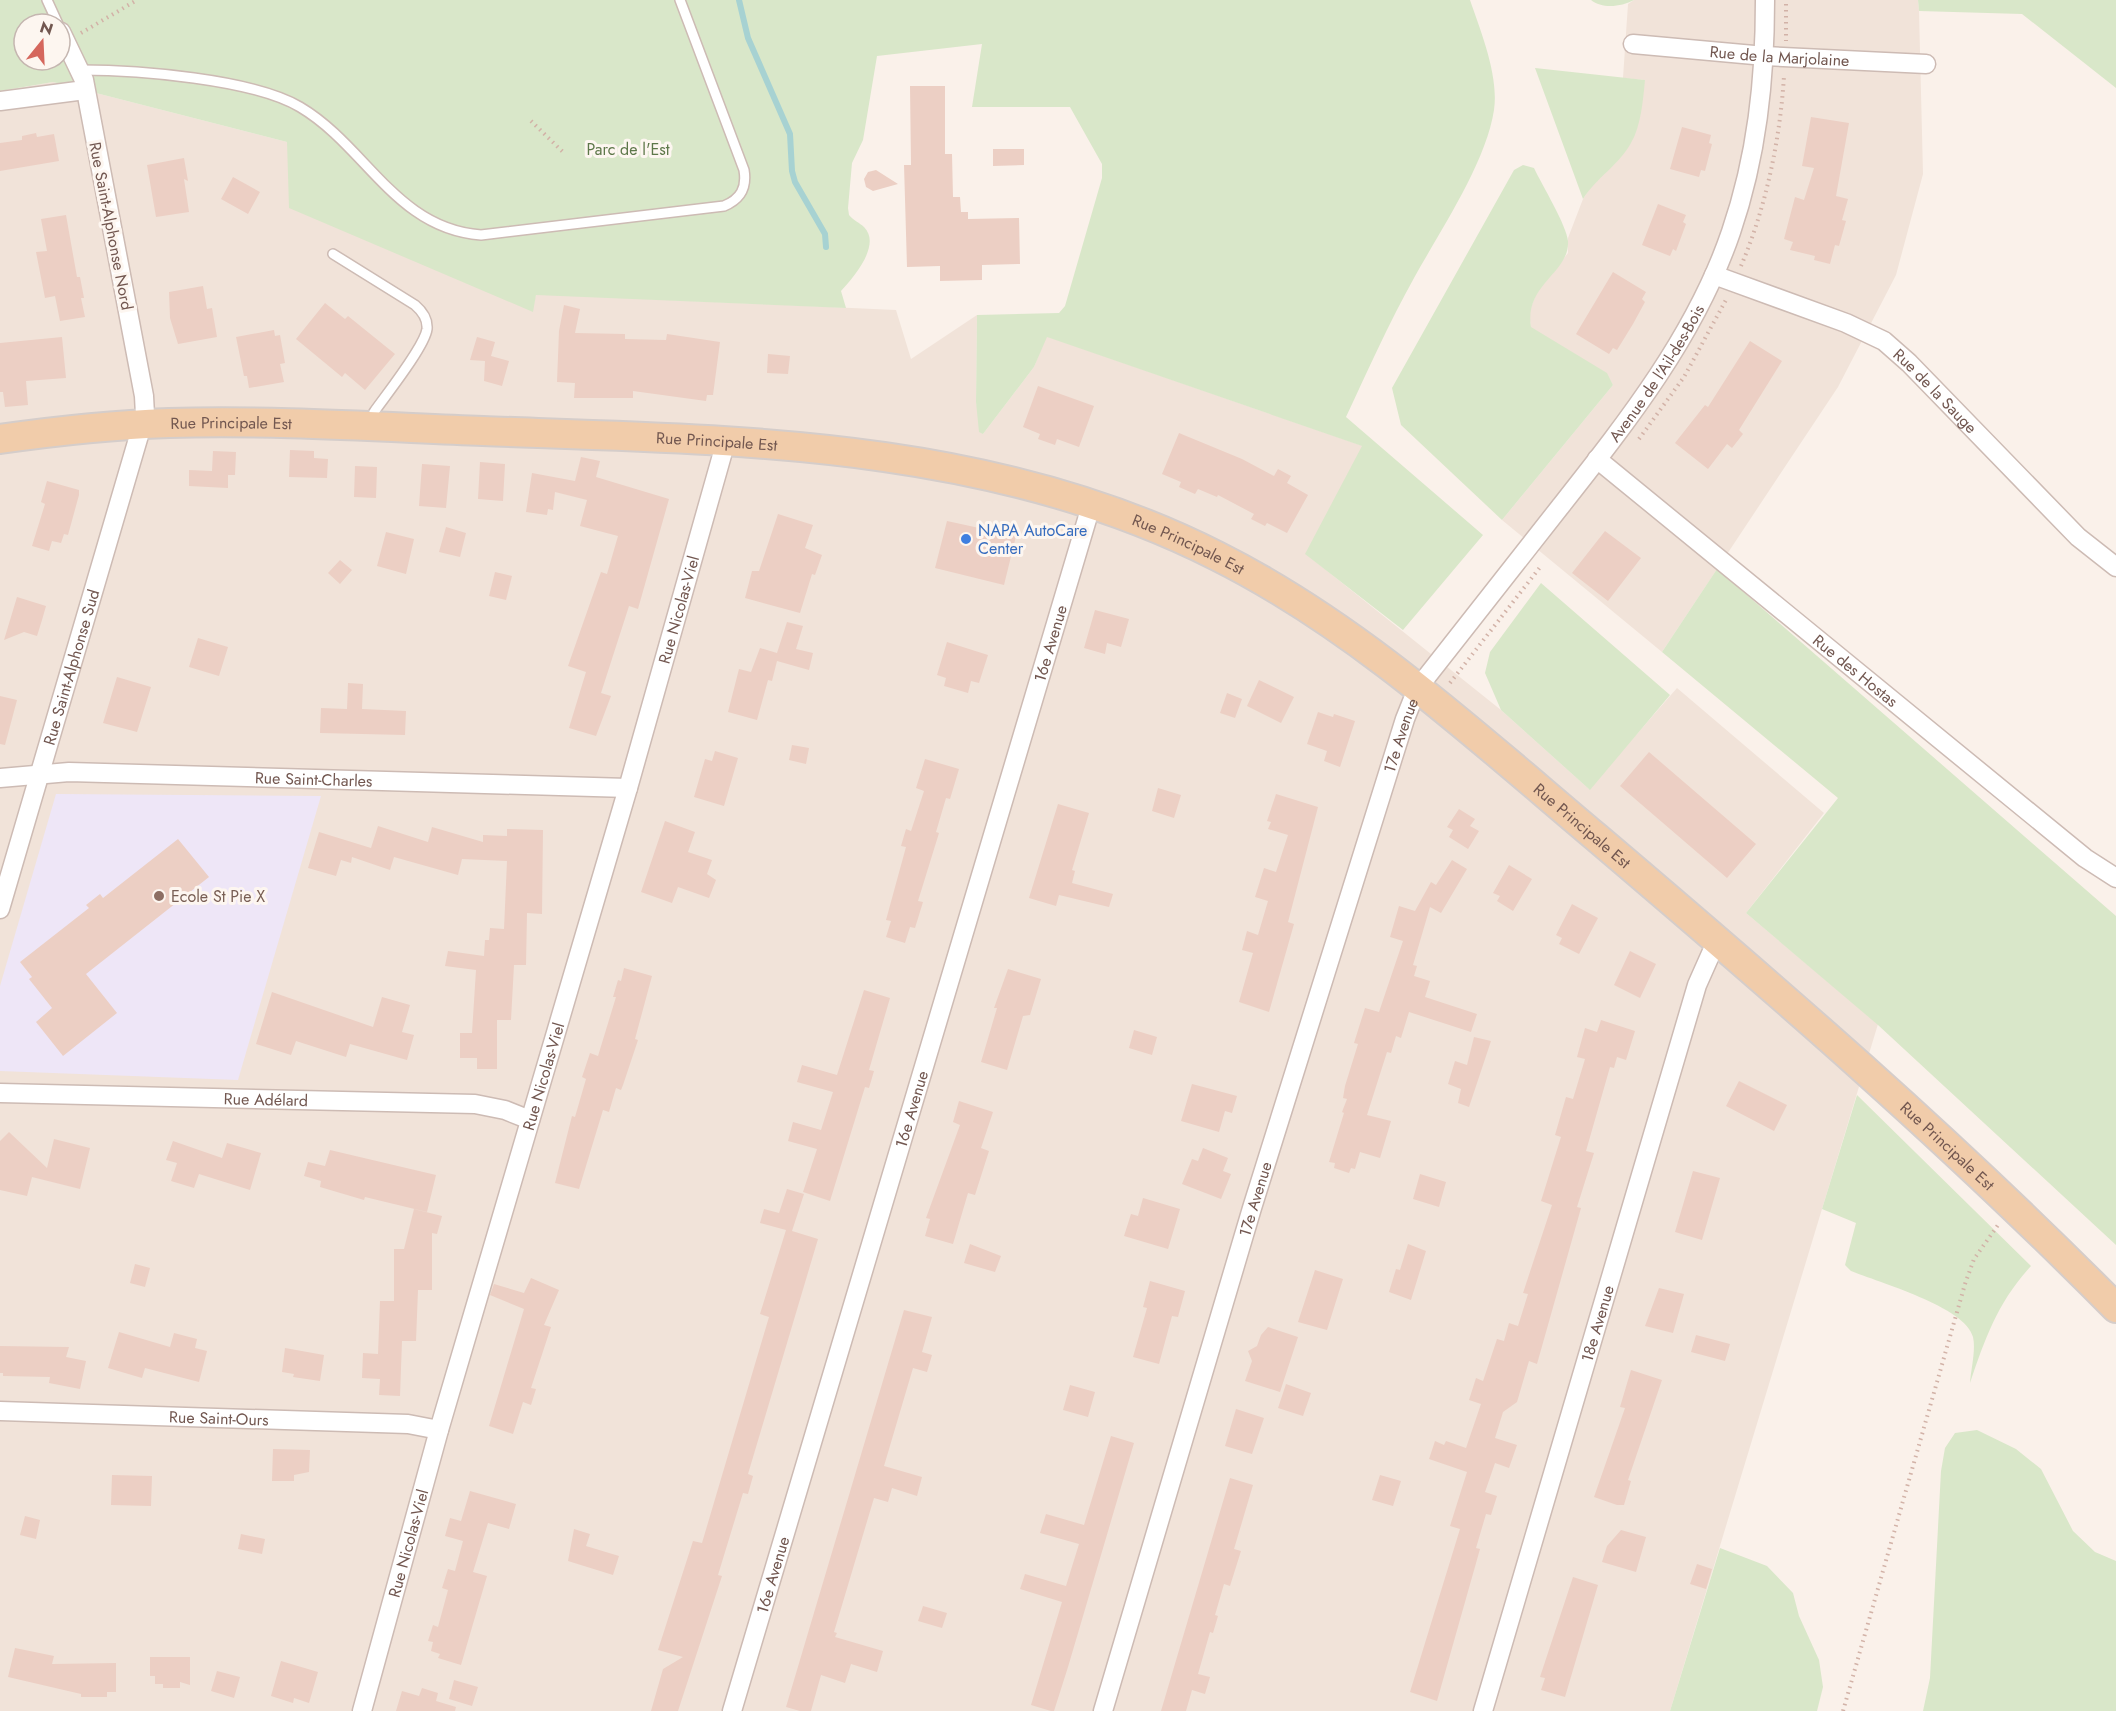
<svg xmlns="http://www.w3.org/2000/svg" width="2116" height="1711" font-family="Jost,sans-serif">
	<rect width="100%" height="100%" fill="#faf1ea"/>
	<path fill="#f1e3d9" d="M1634,0h284l1,11 4,163 -27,101 -58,112 -176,265 -160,-132 111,-135 -7,-12 -75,-45 -2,-16 8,-20 31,-39v-15l15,-39 11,-17 21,-19 30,-83 -22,-2 5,-74z
		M53,82l234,60 245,169 4,-17 360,16 15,49 66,-44 -1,87 7,32 51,-67 12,-31 317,110 -57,108 195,156 88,79 88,-101 147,125 -78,100 132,111 -208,687h-1670v-1620z"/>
	<path fill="#eee6f7" d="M56,794l265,2 -83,284 -238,-9v-85z"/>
	<path fill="#d9e7c9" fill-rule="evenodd" d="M0,0h1470c11,32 29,76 24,110 -8,53 -54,121 -80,168 -25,45 -46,92 -68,139l137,118 -80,95 -98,-76 57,-108 -315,-109 -13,30 -51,67 -4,-2 -3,-30 1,-87 82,-2 6,-7 37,-128v-14l-32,-57h-98l10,-63 -105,12 -14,84 -11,23 -4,45 1,7c4,5 11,8 15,12 18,18 -11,51 -23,64l5,17 -310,-13 -3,17 -244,-104 -2,-66 -234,-60 -53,9zM24,24h36v36h-36z
		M1591,0h43c-13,7 -32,9 -43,0z
		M1918,0h198v88l-94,-74 -103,-3z
		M1535,68l110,12c-2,20 -4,46 -14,63 -12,22 -35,35 -48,56z
		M1523,165l11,3c8,17 33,58 34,73 2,32 -44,43 -37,86l76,46 6,12 -111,135 -101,-95 -9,-37 122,-218z
		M1717,569l399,347v329l-238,-220 -132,-112 92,-115 -176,-146z
		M1541,583l129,112 -80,95 -89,-80 -16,-37 5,-21z
		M1857,1095l174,171c-33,36 -45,70 -61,117 1,-14 6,-33 3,-46 -7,-30 -95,-55 -122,-66l-6,-6 11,-42 -34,-14z
		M1977,1430l39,19 25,20 32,62 22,21 21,9v150h-193l7,-33 11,-207 4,-23 10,-15z
		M1720,1548l47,18 26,27 6,23 20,44 4,27 -6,24h-147z"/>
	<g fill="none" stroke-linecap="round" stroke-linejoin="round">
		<path stroke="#a7d2d2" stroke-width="6" d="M739,0l9,38 42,96 2,37 3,11 30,52 1,13"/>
	</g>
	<path fill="#eccfc4" d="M910,86h35v68h7l1,43h7l1,15h7v7l51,-1 1,46 -38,1v15l-42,1v-15l-33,1 -3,-102h7z
		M1811,117l38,6 -13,73 12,3 -6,21 4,1 -7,25 -4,-1 -5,19 -16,-4 1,-4 -25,-6 3,-8 -9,-3 11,-42 9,3 10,-32 -12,-2z
		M1682,127l29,8 -2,8 3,1 -7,27 -4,-1 -2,7 -29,-8z
		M36,133l1,4 17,-3 5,27 -59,10v-28l22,-3v-4z
		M993,149h31v16l-31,1z
		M184,158l4,23 -4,-2 5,33 -33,5 -9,-52z
		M876,170l22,14 -25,7 -7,-4 -2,-8 4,-7z
		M233,177l27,15 -12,22 -27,-15z
		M1658,204l28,11 -3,7 3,2 -10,27 -3,-2 -3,7 -28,-11z
		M66,215l11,62h3l4,21h-3l4,19 -25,4 -5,-25 -10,2 -9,-46 11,-1 -6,-32z
		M1613,272l33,20 -4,7 3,3 -12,22 -16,26 -4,-2 -4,6 -33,-20z
		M203,286l4,23 5,-1 5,29 -39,7 -8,-26 -1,-26z
		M325,303l20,16 3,-3 47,38 -30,36 -20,-17 -3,4 -46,-38z
		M564,305l16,4 -5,24 50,1v5l41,1 1,-6 53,8 -7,53h-6l-1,6 -73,-10v7h-59l1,-15 -18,-1 2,-51z
		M274,330l1,6 5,-1 5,28 -5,1 4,18 -35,6 -2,-12h-3l-8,-39z
		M62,337l4,41 -40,3 2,24 -23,2 -2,-15h-3v-49z
		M477,337l18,5 -4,14 18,5 -7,25 -18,-5 1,-20 -15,-1z
		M1750,341l32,20 -43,69 4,4 -11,14 -5,-4 -19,25 -33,-26 30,-38 3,2z
		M768,354l22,2 -2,18 -21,-1z
		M1038,386l56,20 -15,41 -22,-8 -2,6 -17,-6 2,-5 -17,-7z
		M1179,433l63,26 32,17 4,-7 13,7 -4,7 21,12 -21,38 -20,-10 -2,3 -14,-7 3,-5 -36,-19 -1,2 -19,-8 -3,5 -16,-7 2,-5 -19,-8z
		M290,450l24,1v7l14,1 -1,19 -38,-1z
		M213,451l23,1 -1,23h-7v13l-39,-2v-16l23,1z
		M581,457l19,4 -4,16 73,22 -31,110 -9,-3 -28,87 10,3 -15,40 -27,-8 17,-56 -18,-6 33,-94 6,2 11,-38 -38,-10 7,-26 -32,-8 -2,18 -5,-1 -1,6 -21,-3 6,-39 43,8z
		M480,462l25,2 -2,37 -25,-2z
		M422,464l28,2 -4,42 -27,-2z
		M355,466l22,1 -1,31 -22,-1z
		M47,481l32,9v5l-11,40 -4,-1 -3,9 -9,-2 -3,10 -17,-5 13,-42 -4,-2z
		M778,514l35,11 -8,23 17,7 -7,20 -3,-1 -12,39 -55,-15 7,-27h7z
		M947,521l69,15 -12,49 -69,-17z
		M446,527l20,6 -6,24 -21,-5z
		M1605,531l36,27 -33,43 -36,-28z
		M386,532l28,7 -8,35 -29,-8z
		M340,560l12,10 -12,14 -12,-11z
		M495,572l17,4 -6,24 -17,-4z
		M17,597l29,9 -4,14 -5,16 -13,-4 -20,8z
		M1095,610l34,9 -8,28 -14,-4 -2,11 -21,-6z
		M787,622l16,4 -7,23 17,4 -4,17 -32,-9 -5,20 -4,-1 -11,40 -29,-8 11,-43 12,3 9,-24 17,5z
		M198,638l30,9 -9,29 -30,-9z
		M947,642l41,13 -9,28 -8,-2 -3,12 -24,-7 2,-8 -9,-3z
		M117,677l34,10 -14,45 -34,-9z
		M1259,680l35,17 -13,26 -34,-17z
		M348,683l15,1 -1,25 44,2 -1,24 -85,-2 1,-25 26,1z
		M1227,693l15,6 -7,19 -15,-5z
		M0,696l17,4 -12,45 -5,-1z
		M1318,712l15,5 1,-3 21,7 -15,46 -16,-6 3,-10 -20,-7z
		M792,745l17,3 -3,16 -17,-4z
		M715,751l23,7 -14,48 -30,-9 11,-38 7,2z
		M1649,752l107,92 -29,34 -107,-92z
		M925,759l34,10 -9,30 -4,-1 -10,34 3,1 -21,68 5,1 -8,26 -5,-1 -5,16 -19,-6 5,-16 -5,-1 20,-73 -5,-1 5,-17 5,2 2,-6 11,-34 -8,-3z
		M1158,788l23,7 -7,23 -22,-7z
		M1276,794l42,13 -30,115 6,2 -25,88 -30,-10 14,-49 -11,-3 5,-19 11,4 10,-34 -13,-4 9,-29 12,4 12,-37 -20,-6 3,-7 -4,-1z
		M1058,804l31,9 -17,57 3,1 -3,12 41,11 -4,13 -50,-12 -3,11 -27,-8z
		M1459,809l16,10 -5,7 9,5 -11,18 -19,-12 4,-7 -6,-3z
		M665,821l30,11 -7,20 24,8 -5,14 9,6 -7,18 -31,-11 -6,16 -31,-11z
		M378,826l50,16 4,-15 51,15v-7l24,1v-7l36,1 -1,84 -15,-1 -1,52h-12l-3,55h-14v49h-20v-11h-17v-25h12l4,-63 -31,-4 3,-15 36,5 1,-16h4l1,-12 14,1 3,-68 -45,-2 -4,16 -64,-18 -4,13 -38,-13 -1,6 -10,-3 -5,16 -28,-8 11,-36 52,16z
		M178,839l31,38 -123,97 31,39 -54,43 -27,-34 16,-14 -23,-29 3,-2 -12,-15 69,-54 -3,-3 14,-11 3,4z
		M1452,860l15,9 -26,44 -11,-6 -17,58 4,1 -3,10 16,5 -5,16 52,17 -6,18 -62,-20 -8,26 -5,-2 -5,17 -4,-1 -20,63 24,6 -11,37 -20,-6 -5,17 -4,-1 -2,5 -15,-5 1,-5 -6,-1 15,-49 -2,-1 5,-13 -4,-1 2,-12 13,-42 -4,-1 11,-35 14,4 24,-71 -13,-4 9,-31 16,5 16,-29 5,3z
		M1509,865l23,14 -19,32 -16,-10 3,-5 -7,-3z
		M1572,904l26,14 -19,36 -20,-10 3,-6 -6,-3z
		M1630,951l26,13 -16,34 -26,-13z
		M624,968l28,8 -17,63 3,1 -15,45 -2,5 -5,-2 -7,24 -6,-2 -24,79 -24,-6 17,-67 3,1 11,-38 -4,-2 8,-24 8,3 18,-59h-3l5,-17 3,1z
		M1008,969l33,10 -11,36 -7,1 -16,54 -26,-8 16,-54h-3z
		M864,990l26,8 -21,72 5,1 -5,17 -4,-1 -35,114 -27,-9 14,-43 -29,-8 5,-19 28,8 12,-38 -36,-10 5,-17 35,10z
		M272,992l101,35 9,-30 28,8 -8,27 12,3 -7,25 -57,-16 -4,13 -50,-16 -5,14 -35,-11z
		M1601,1020l34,11 -9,29 -9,-3 -3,11 -4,-1 -24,84 8,2 -17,54 4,1 -44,156 -8,-3 -12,41 -14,10 -8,26 22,7 -8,23 -14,-5 -10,29 12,4 -6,19 -5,-1 -10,34 4,1 -43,152 -27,-9 50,-163 -10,-3 17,-54 -38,-13 6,-18 9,4 2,-4 20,7 15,-44 -12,-4 7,-22 7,3 14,-42 7,2 5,-18 9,3 10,-32 -5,-1 29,-88 -11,-4 20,-64 -6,-2 11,-38 7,2 12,-40 -8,-2 8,-29 12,4z
		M1134,1030l23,7 -5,18 -23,-7z
		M1474,1037l17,4 -22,66 -11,-4 3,-14 -13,-5 7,-23 12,4z
		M1739,1081l48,24 -13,26 -48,-25z
		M1192,1084l45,12 -5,17 -7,-2 -6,21 -38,-11z
		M959,1101l34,11 -12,36 8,3 -14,44 -7,-2 -15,51 -28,-8 5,-17 -4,-1 34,-93 -7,-3z
		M9,1132l38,36 7,-29 36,9 -10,41 -48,-12 -5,19 -27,-6v-49z
		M173,1141l49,17 5,-15 34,10 -11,37 -51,-16 -5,14 -23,-7 6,-18 -11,-3z
		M1203,1148l25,10 -5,13 8,3 -10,25 -39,-15 10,-25 6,2z
		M330,1150l106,25 -9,37 -62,-15 -1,3 -44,-13 1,-6 -17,-5 4,-14 17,4z
		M1693,1171l27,7 -18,62 -27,-8z
		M1420,1174l26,8 -7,25 -26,-8z
		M787,1189l17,5 -12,37 26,8 -70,235 5,2 -5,18 -5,-1 -25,82 4,1 -44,135h-27l12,-42 20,-12 -25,-7 35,-109 9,2 67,-226 -9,-3 26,-84 -26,-7 4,-14 15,4z
		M1143,1198l37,11 -12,40 -44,-13 7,-22 7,2z
		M414,1209l28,7 -5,18 -5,-1v57h-14l-2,51h-14l-2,55 -21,-1 1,-16 -18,-1 1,-25 15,1 2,-53h14v-52h10z
		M970,1244l31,12 -6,16 -31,-9z
		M1408,1244l18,7 -15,49 -22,-8 7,-23 4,1z
		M135,1264l15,4 -5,19 -15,-4z
		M1315,1270l28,9 -16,51 -29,-8z
		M531,1278l28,12 -15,35 7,2 -20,61 5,1 -5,16 -8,-3 -10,32 -24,-8 35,-117 -34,-14 4,-11 30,9z
		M1150,1281l35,10 -7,26 -6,-1 -13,48 -26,-7 14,-49 -4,-1z
		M1659,1288l25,6 -11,39 -28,-7z
		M904,1310l28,7 -10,35 10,3 -5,17 -14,-4 -29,98 38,11 -5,19 -25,-8 -4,14 -14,-4 -40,134 3,1 -2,4 48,14 -6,21 -26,-8 -6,19 -24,-8 -10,36h-11l-14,-4z
		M1268,1327l30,10 -18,55 -35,-11 7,-20 -4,-10 9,-5 4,-11z
		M119,1332l51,15 4,-14 23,6 -2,9 12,3 -8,31 -54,-14 -3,10 -34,-10z
		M1696,1335l34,9 -5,17 -34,-9z
		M0,1346l69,1 -3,10 20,4 -6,28 -31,-6 1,-6 -47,-1v-3h-3z
		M285,1348l39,7 -4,26 -27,-4 1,-3 -12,-2z
		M1631,1370l31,10 -34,100 3,1 -7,24h-7l-23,-8 31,-89 -5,-1z
		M1286,1384l25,9 -8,23 -25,-8z
		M1070,1385l25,7 -7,25 -25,-7z
		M1236,1409l28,9 -12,36 -27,-8z
		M1111,1436l23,7 -66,224 -14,44h-3l-20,-6 31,-103 -42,-13 5,-15 41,12 13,-42 -39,-11 6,-19 38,11z
		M273,1449l37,1 -1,22 -15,3v6h-22z
		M112,1475l40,1 -1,30 -40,-1z
		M1380,1475l21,6 -8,25 -21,-6z
		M1230,1478l23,7 -19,64 7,2 -11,35 -6,-2 -9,31 3,1 -5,17 -3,-1 -12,42 12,3 -5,17 -13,-4 -6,21h-25z
		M470,1491l46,13 -7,25 -21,-6 -15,49 14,4 -26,89 -23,-7 2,-4 -9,-3 2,-9 -5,-1 5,-16 5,2 10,-37 -6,-2 6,-19 7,2 8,-30 -18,-5 5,-18 11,3z
		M25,1516l15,4 -4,19 -16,-4z
		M574,1529l16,5 -4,12 33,10 -6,19 -45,-14z
		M1621,1530l25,7 -10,35 -34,-10 5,-16z
		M241,1534l24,5 -3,15 -24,-5z
		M1697,1564l15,5 -6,20 -16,-5z
		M1573,1577l25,8 -33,112 -24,-7 4,-12 -5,-1z
		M923,1606l24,7 -5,15 -24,-7z
		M15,1648l39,8 -2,8 64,-1v29h-9v5h-26v-3l-73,-17z
		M150,1657h40v28l-10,-3v6h-17v-4h-8v-8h-5z
		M281,1661l37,11 -9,31 -15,-5 -1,5 -22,-7z
		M217,1671l23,6 -6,21 -23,-7z
		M454,1680l24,7 -6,19 -23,-7z
		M422,1688l16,5 -2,8 20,6 -1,4h-59l6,-20 17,5z"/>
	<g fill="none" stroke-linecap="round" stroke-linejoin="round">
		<g stroke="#cdbbb4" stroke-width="12">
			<path id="lane" d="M47,0l11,24
				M81,70c56,0 172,9 219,37 66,39 96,122 181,128l243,-29c17,-7 23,-18 20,-36l-64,-170
				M333,254l82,51c7,6 13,13 12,24 -2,17 -41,66 -53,83l-3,10"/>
		</g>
		<g stroke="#cdbbb4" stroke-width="21">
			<g id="street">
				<path id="s1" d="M1633,44l132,12 161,8"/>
				<path d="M0,101l85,-11"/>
				<path id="s2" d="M1714,275l132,48 38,18 25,22 169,174 38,30"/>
				<path id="s3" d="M1597,459l488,399 31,20"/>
				<path id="s4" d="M0,778l69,-6 559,16"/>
				<path id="s5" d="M0,909l145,-494 -1,-19 -60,-316 -23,-48"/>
				<path id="s6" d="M0,1093l475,11 30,6 25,10"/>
				<path id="s7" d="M0,1411l408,13 31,6"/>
				<path id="s8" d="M362,1711l77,-281 189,-642 98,-347"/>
				<path id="s9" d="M732,1711l359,-1205"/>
				<path id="s10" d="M1103,1711l149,-503 153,-489 12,-30c48,-61 95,-121 143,-182 67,-85 136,-172 171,-275 26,-76 34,-152 34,-232"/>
				<path id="s11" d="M1483,1711l214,-726 20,-45"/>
			</g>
		</g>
		<g stroke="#d5cdca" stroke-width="32">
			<g id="primary">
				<path id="s12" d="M0,439c56,-8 112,-14 169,-16 104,-3 210,4 314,8 249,9 506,9 734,125 140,70 260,181 379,281 179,152 354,303 520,471"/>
			</g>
		</g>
		<path stroke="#d2b2a7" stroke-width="4" stroke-dasharray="1.5 4.5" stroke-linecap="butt" d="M1786,4v37
			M81,33l56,-33
			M531,121l33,32
			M1741,266c25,-59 39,-126 43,-190
			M1639,439l45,-62 43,-79
			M1450,683l91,-117
			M1843,1711l122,-427 9,-25 24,-34"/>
		<use href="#lane" stroke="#fff" stroke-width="9"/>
		<use href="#street" stroke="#fff" stroke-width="18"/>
		<use href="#primary" stroke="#f1ccaa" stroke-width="28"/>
	</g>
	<circle fill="#3f7fe0" stroke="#fdf6f0" stroke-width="2" cx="966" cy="539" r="6"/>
	<circle fill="#8d6e63" stroke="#fdf6f0" stroke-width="2" cx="159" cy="896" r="6"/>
	<g text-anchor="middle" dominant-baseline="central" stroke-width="6" stroke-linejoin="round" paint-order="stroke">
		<g font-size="16" fill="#725750" stroke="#fdf6f0">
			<text stroke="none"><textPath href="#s1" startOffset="147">Rue de la Marjolaine</textPath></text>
			<text transform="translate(111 226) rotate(79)">Rue Saint-Alphonse Nord</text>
			<text stroke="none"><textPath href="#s10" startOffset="1466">Avenue de l'Ail-des-Bois</textPath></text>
			<text stroke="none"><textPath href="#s2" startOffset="254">Rue de la Sauge</textPath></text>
			<text stroke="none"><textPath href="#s12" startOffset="232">Rue Principale Est</textPath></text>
			<text stroke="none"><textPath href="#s12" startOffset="718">Rue Principale Est</textPath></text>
			<text stroke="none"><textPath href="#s12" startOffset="1204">Rue Principale Est</textPath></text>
			<text stroke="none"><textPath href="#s8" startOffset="1146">Rue Nicolas-Viel</textPath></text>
			<text stroke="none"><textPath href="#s9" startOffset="1114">16e Avenue</textPath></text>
			<text stroke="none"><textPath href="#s5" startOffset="252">Rue Saint-Alphonse Sud</textPath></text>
			<text stroke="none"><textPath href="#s3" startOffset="334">Rue des Hostas</textPath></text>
			<text stroke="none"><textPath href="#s10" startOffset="1020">17e Avenue</textPath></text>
			<text stroke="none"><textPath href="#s4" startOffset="314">Rue Saint-Charles</textPath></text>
			<text stroke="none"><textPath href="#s12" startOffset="1690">Rue Principale Est</textPath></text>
			<text stroke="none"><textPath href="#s8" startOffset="660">Rue Nicolas-Viel</textPath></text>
			<text stroke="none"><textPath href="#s6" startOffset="266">Rue Adélard</textPath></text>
			<text stroke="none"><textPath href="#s9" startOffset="628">16e Avenue</textPath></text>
			<text stroke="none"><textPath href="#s12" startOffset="2176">Rue Principale Est</textPath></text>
			<text stroke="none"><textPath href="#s10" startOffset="534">17e Avenue</textPath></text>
			<text stroke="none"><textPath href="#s11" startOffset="404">18e Avenue</textPath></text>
			<text stroke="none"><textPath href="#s7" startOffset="219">Rue Saint-Ours</textPath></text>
			<text stroke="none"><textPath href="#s8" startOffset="174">Rue Nicolas-Viel</textPath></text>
			<text stroke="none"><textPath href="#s9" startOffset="142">16e Avenue</textPath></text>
		</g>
		<g font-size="16" fill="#5d7749" stroke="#fdf6f0">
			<text x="628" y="149">Parc de l'Est</text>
		</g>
		<g font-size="16" fill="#366cbe" stroke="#fdf6f0" text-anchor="start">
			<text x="978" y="530">NAPA AutoCare<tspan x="978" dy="18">Center</tspan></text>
		</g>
		<g font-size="16" fill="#785e54" stroke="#fdf6f0" text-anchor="start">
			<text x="171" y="896">Ecole St Pie X</text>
		</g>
	</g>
	<g transform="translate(42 42) rotate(18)"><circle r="28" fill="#fdf6f0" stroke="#c5b6b0" stroke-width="1.5"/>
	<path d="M0-4.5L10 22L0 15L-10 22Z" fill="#d5675d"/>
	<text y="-9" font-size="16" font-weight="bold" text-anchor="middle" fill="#725750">N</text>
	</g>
</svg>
